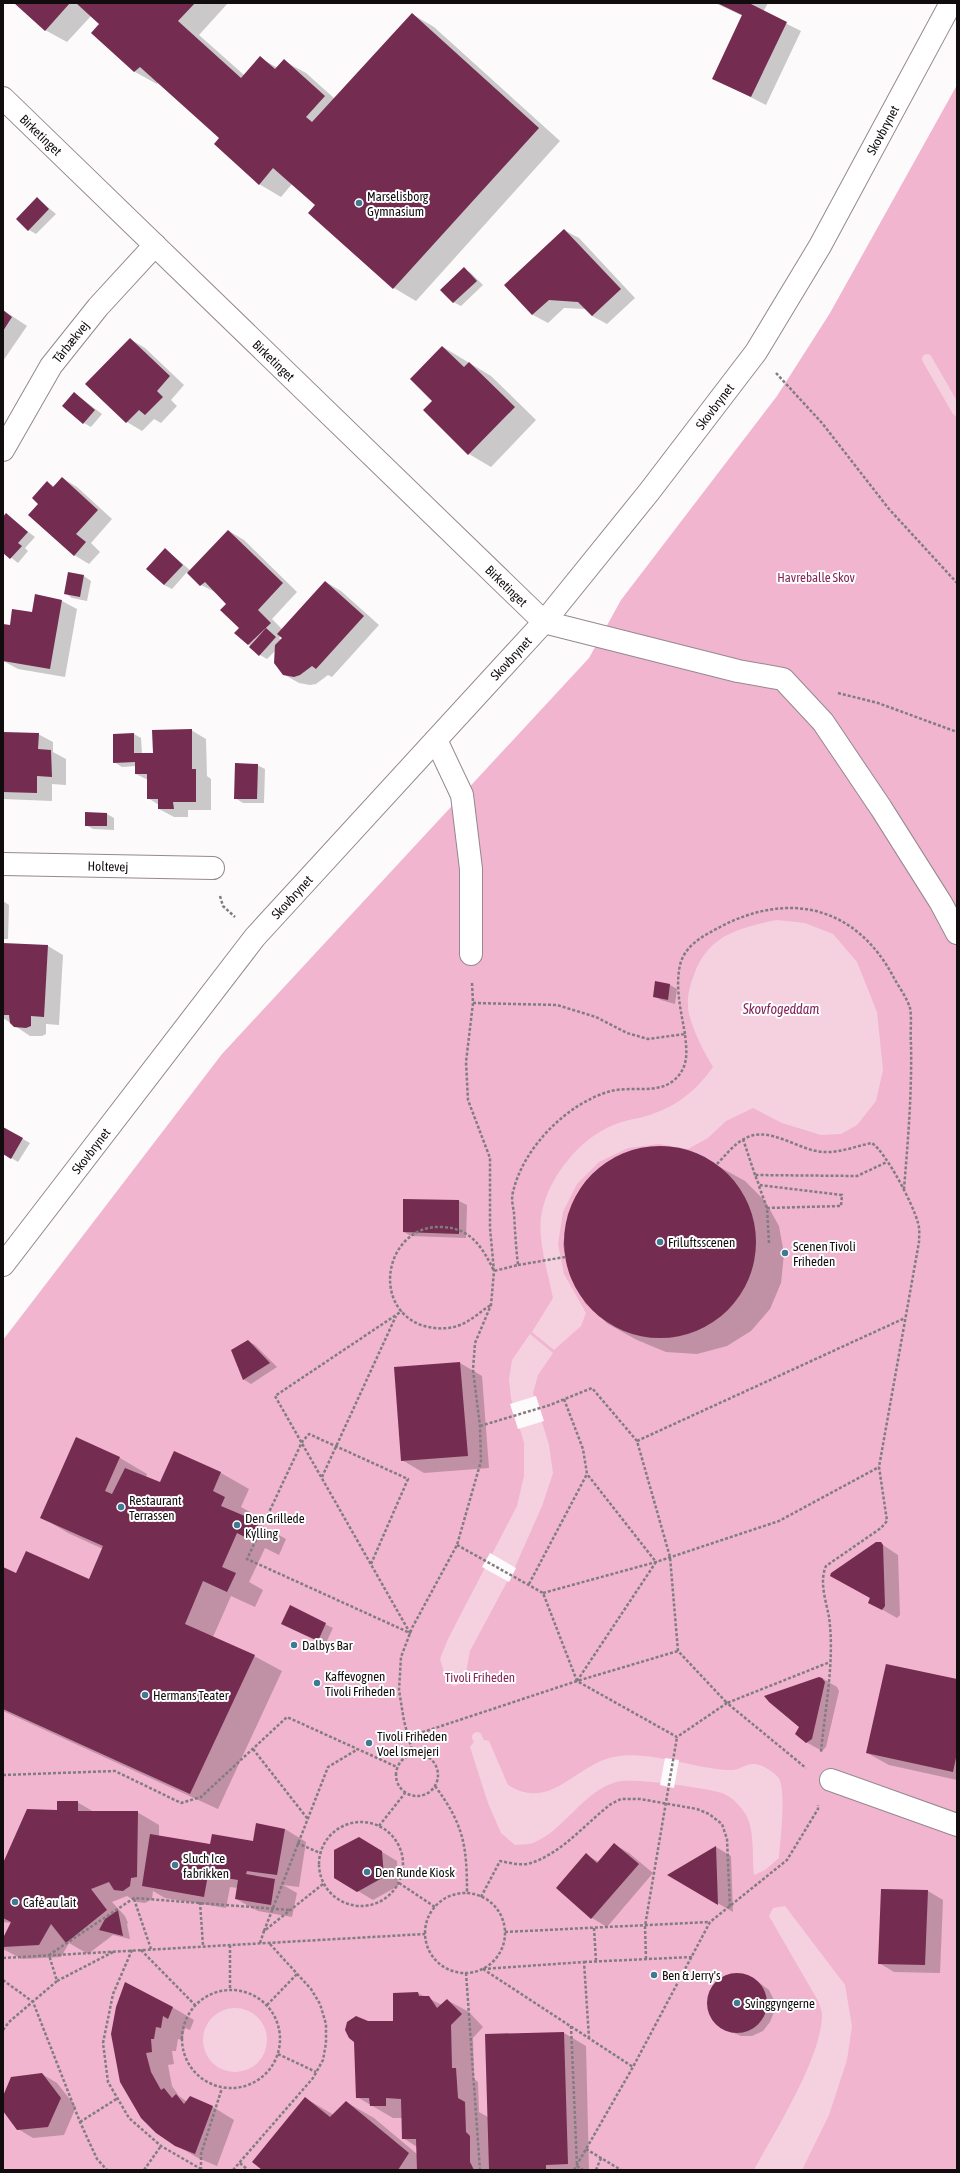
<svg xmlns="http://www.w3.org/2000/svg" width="960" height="2173" font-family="'Asap Condensed',sans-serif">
	<rect width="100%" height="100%" fill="#fdfafb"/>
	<path fill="#f1b5cf" d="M957,85v2085h-954v-830l219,-286 367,-396 32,-58 156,-204 53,-83z"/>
	<path fill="#f5d1df" d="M777,920l28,3 28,11 24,28 20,50 6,58 -7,31 -19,24 -16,9 -20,1 -39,-12 -29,-15 -27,13 -18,17 -20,11 -29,-5 -31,4 -29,14 -22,22 -14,28 -5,32 6,30 22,39 -5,13 -27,24 -22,-18 21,-34c-5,-25 -15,-56 -12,-81 6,-40 42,-84 81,-95 8,-3 16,-3 24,-6 29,-8 50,-25 67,-49 -10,-17 -19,-34 -24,-53 -3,-13 0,-27 5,-39 14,-40 45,-47 83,-55z
		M530,1334l23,19 -15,22 -5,18 16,52 4,28 -11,33 -27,61 -45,84 -4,21v10l-12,4 -7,-4 -7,-23 8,-20 69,-133 7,-30v-33l-13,-45 -2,-18 3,-20z
		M485,1740l4,1 19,44c40,25 62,-13 98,-26 36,-13 89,11 126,11 7,0 15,-7 23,-6 8,1 17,7 23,13 9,11 2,65 1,81l-14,12 -11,5c-2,-17 1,-44 -8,-60 -5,-9 -14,-18 -24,-22 -17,-5 -91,-16 -106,-11 -34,10 -51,48 -83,61 -5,2 -12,1 -18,2l-14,-12 -13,-30 -18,-56 4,-5z
		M785,1906l60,79 7,41 -5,34 -18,55 -27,55h-48c21,-39 69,-114 68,-157 -1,-5 -3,-10 -5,-14l-48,-83 4,-8z
		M203 2040a32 32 0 1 1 64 0a32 32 0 1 1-64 0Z"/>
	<path fill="#fdfafb" d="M536,1396l8,25 -26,8 -8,-25z
		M490,1553l26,15 -7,14 -27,-15z
		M665,1758l14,2 -5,28 -14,-3z"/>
	<path fill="#0003" fill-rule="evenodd" d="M15,3h213l-29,32 45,40 16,-17 18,10 6,-7 22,12 29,26 77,-85 22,13 126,114 -144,160 -22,-13 -84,-75 6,-8 -24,-21 -11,13 -22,-13 -39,-46 -62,-56 -1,2 -22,-12 -43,-39 8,-9 -9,-8 -24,26 -22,-12z
		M715,3h53l-5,9 38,19 -35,74 -53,-27 30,-62z
		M37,198l19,16 -20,20 -7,-4z
		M564,230l15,8 56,60 -28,26 -15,-8 -6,-7 -22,-1 -16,15 -15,-8 -28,-29z
		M464,269l7,4 12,12 -22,21 -8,-4z
		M3,310l24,16 -24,35z
		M130,339l15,9 39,37 -13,15 6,6 -16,17 -7,-4 -12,12 -15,-9z
		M443,347l48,29 45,44 -45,47 -22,-13z
		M74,393l28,21 -11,13 -7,-4z
		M62,478l15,9 35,32 -21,24 9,9 -11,12 -15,-9 -34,-51 7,-22 8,5z
		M6,515l29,22 -10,11 3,3 -10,12 -15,-12v-32z
		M229,531l15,9 53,52 -25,27 11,11 43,-48 15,9 38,34 -47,52 -4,-2 -12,9 -6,1 -11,-2 -16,-9 -7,-24 -9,9 -7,-4 -24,-22 4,-5 -13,-24 -10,-11 -16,-8 -14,-13 -15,17 -8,-4 1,-36 26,22zM281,636l2,2 -2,2 -2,-2z
		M84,576l7,5 -4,20 -15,-3 -7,-5z
		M62,601l15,8 -12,68 -47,-8 -15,-8v-36l7,1 23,-13z
		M191,730l15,9 1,37 4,3v31h-23v7h-14l-15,-8v-4l-11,-7v-18l-12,-6v-8l-14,1 -8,-5 20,-28 7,4 1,16h12z
		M3,733l35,1 15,8v10l13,7v26l-14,-1v17l-49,-2z
		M257,765l8,4 -1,34h-21l-8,-5z
		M107,814l7,4v12l-21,-1 -7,-4z
		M3,901l6,4 -1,34h-5z
		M3,944l45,2 15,9 -4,70 -13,-1v10l-4,2h-12l-27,-18z
		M656,982l14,3 7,4 -2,15 -14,-4 -7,-4z
		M3,1128l27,15 -12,19 -15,-9z
		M663,1146l28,5 54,30 20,20 14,25 5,28 -3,29 -11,26 -19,22 -24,15 -30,8 -31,-2 -29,-12 -29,-16 -23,-21 -15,-27 -7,-31 5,-31 14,-28 22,-22 29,-14z
		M404,1200l55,1 8,4 -1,33 -55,-2 -7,-4z
		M248,1341l7,4 22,22 -26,17 -8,-5z
		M460,1363l22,13 7,92 -65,5 -22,-13z
		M76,1438l44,20 27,16 -1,3 15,6 14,-31 46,21 28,16 -8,18 11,6 -2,6 36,20 -7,16 -14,-7 -16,34 14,8 -8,17 -24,-11 -18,41 41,19 28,15 -64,138 -215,-98v-143l14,6 73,6 13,-31 -35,-16 -27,-16z
		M880,1543l18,12 2,60 -3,3 -28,-16z
		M290,1607l43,21 -8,17 -35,-17z
		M822,1678l15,9 2,4 -13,56 -4,4 -16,-9z
		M957,1680v100l-68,-15 -22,-12z
		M77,1802l17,10h43l22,13v12l52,8 43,-3 31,-13 21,13 -7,45 -16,-2 14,8 -5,24 -34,-6 -22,-12 2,-11 -8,-1 -4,21 -61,-10 -12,-7 -1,8 -7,4 -8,-1 -10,-6 -15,6 13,14 3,7 -1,1 3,15 -17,-4 -25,19 -19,-11 -8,14 -39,2 -19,-10v-8l8,-18 -8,-1v-57l55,-54z
		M614,1844l15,9 24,20 -46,54 -15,-9 -35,-30 29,-33 13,7z
		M374,1847l23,14 1,25 -25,14 -15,-9z
		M716,1847l15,9 2,56 -64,-37z
		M882,1890l46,1 15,9 -3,73 -46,-1 -15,-9z
		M730,1974h11l11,3 17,13 5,10v12l-4,10 -7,9 -11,5h-11l-19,-8 -8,-8 -5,-10 -1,-11 4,-11 8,-9z
		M418,1993l24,12 5,-5 22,12 14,15 -10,11 1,41 4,3 1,30 9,5 76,-84 22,13 3,124h-326l42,-72 29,17 12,-13 28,16 43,36v-7l-14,-9 -1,-20h-9l-36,-21 11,-75h26z
		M172,2007l22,13 -4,10 -5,-2 -3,12 -4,-1 -2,12h-4l2,13 -6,1 4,21 7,10 7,5 27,6 21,13 -17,46 -19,-8 -22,-13 -64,-111z
		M42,2074l15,9 19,24 -12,28 -31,3 -15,-9 -15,-20v-11z"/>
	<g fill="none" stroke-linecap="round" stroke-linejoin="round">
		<path stroke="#f5d1df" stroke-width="10" d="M927,359l30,52
			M477,1737l7,16"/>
	</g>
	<path fill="#742c51" d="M14,3h56l-25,28z
		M76,3h119l-17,18 63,57 19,-22 15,13 9,-10 41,37 -19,21 6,5 100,-109 127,115 -146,161 -85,-76 7,-8 -42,-37 -14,17 -45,-41 5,-6 -79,-71 -6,5 -43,-39 8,-9z
		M717,3h32l38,19 -36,75 -39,-18 30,-64z
		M37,197l12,12 -21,22 -12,-12z
		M564,229l57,60 -29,27 -14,-14 -29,-2 -17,15 -28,-30z
		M464,267l13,14 -24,22 -13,-13z
		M3,310l9,7 -9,14z
		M130,338l40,38 -13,15 6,6 -18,18 -6,-5 -13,13 -41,-39z
		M442,346l22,21 5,-5 46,45 -47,48 -45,-45 9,-9 -22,-22z
		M74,392l21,18 -12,14 -21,-18z
		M62,477l36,33 -22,24 10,8 -12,14 -46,-41 10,-11 -6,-6 15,-17 6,6z
		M6,513l22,19 -10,11 4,3 -12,13 -7,-6v-36z
		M228,530l55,53 -25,27 13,13 -23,22 -14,-12 5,-5 -19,-18 6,-6 -21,-22 -5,4 -13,-13z
		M165,548l18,17 -19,20 -18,-16z
		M68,572l16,3 -4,22 -16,-3z
		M325,581l39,35 -48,53 -4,-3 -12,9 -6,2 -11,-2 -9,-12 1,-18 7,-7 -5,-4z
		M35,594l27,6 -12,69 -47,-8v-37l7,1 2,-16 20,3z
		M266,628l10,9 -17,19 -10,-9z
		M192,729v40h4v33h-23l1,7h-16v-10h-11v-25h-12v-12l-22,1v-29l21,-1v20h19l-1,-23z
		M3,732l36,1 -1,16 13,1 1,27 -15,-1v17l-34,-1z
		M235,763l23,1 -1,35h-23z
		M85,812l22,1v13h-22z
		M3,943l45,2 -4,72 -13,-1v10l-5,2 -12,-1 -4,-4 -1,-8h-6z
		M655,981l15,3 -2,16 -15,-3z
		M3,1127l20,11 -12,21 -8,-5z
		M564 1242a96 96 0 1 1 192 0a96 96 0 1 1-192 0Z
		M403,1199l56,1v34l-56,-2z
		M248,1340l22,23 -27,17 -12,-30z
		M460,1362l8,94 -67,5 -7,-94z
		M76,1437l44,20 -15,34 7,3 13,-26 35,14 14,-31 47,21 -8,19 12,6 -4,9 38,16 -8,18 -14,-7 -15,34 14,6 -9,19 -24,-11 -18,43 70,31 -65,139 -187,-85v-142l13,6 10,-22 63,28 14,-33 -63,-28z
		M876,1542h5l2,3 2,61 -3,4 -14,-7 2,-5 -40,-22 1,-3z
		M290,1605l36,18 -8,18 -37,-17z
		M886,1664l71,15v74l-4,19 -87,-19z
		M819,1677l3,1 3,4 -13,57 -6,4 -11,-9 4,-7 -30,-25 -5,-6z
		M57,1801h21v10h60l-1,66 -6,1 -1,8 -7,5 -9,-1 -5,-8 -18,7 16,21 -41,33 -15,-19 -12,21 -36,2v-9l8,-16 -8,-4v-55l24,-54 30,1z
		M256,1823l29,6 -8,46 -30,-4 -1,3 29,5 -4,26 -36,-6 3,-19 -30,-5 -4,22 -62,-11 8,-52 60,10 2,-10 41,7z
		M359,1837l23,14 2,26 -27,15 -23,-14v-28z
		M614,1843l25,21 -48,55 -35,-31 30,-35 11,10z
		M716,1846l2,59 -51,-30z
		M881,1889l47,1 -3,75 -47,-1z
		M118,1910l5,26 -24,-6 6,-11z
		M707 2003a30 30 0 1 1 60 0a30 30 0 1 1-60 0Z
		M125,1982l48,25 -5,12 -5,-3 -2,12 -5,-1 -2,12h-3l1,13 -6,1 5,19 10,18 3,-2 8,10 4,-4 8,10 6,-8 23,10 -18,48 -20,-8 -19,-13 -15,-15 -21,-36 -9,-48 5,-27z
		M418,1992l1,4h10l8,12 10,-9 15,15 -11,11 1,43h4l2,30 7,4 1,30 4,4v26l4,8h-57l-1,-31h-14l-1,-40 -15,-1v8h-16l-1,-8h-13l-2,-56 -5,-4 -4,-8 2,-8 9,-6 12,5h25v-28z
		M564,2032l4,132 -22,1v5l-57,-1 -4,-135z
		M42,2073l19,25 -13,29 -31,3 -14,-19v-15l8,-19z
		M305,2097l25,20 16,-16 63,52 -11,17h-136l-10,-8z"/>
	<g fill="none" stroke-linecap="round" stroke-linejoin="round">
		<g stroke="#96888e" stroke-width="24">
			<g id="minor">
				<path id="s1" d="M3,98l541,524 194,49 45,8 40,43 58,86 60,95 16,30"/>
				<path id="s2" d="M3,450l48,-84 47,-59 57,-62"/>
				<path d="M436,740l26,55 9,74v85"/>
				<path id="s3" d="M3,864l210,4"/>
				<path id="s4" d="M3,1265l252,-328 289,-315 105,-130 107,-140 64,-106 131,-243"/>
				<path d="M831,1780l126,45"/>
			</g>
		</g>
		<path stroke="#817d7f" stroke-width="2.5" stroke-dasharray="3 2" stroke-linecap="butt" d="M776,373l46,50 67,86 68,74
			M838,693l40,10 79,29
			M220,896l3,10 12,11
			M473,1003l84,2 39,12 31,16 21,6 37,-5c2,19 4,34 -12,47 -16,13 -43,5 -62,10 -44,12 -88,57 -98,101 -2,6 0,15 1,21 1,18 2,35 4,52l-24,6c-11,-23 -23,-43 -52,-44 -55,-3 -73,78 -21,98 13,4 26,5 39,0 11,-4 21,-14 31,-20
			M685,1034c-4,-23 -10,-46 -5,-69 5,-20 23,-29 40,-38 70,-37 137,-20 174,51 5,9 13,20 16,30 2,10 0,25 1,36 1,49 -3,96 -7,145
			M743,1139l12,36
			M717,1164c8,-8 17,-20 27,-25 25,-15 54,12 80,13 16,1 32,-6 48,-9 15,11 41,61 46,80 2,6 1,13 1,19l-40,225 8,54 -6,7 -55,38c-7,16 0,35 3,51 6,44 -4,91 -8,135
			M759,1186l8,22
			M769,1243l-2,-35 74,-2 1,-11 -83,-10 -4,-10 102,1 30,-14
			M518,1265l47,-8
			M480,1426l70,-21 42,-17 45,53 33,116 8,94 49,52 103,-41
			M637,1441l268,-123
			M322,1477l74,-161
			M457,1545l86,48 34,88 100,56 50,-34 79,65
			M371,1564l37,-85 -99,-45 -7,8 -55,117 163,74c-45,-79 -90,-158 -135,-237l127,-85
			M529,1584l58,-110 -4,-25 -19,-50
			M543,1593l113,-31 123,-41 100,-54
			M577,1681l79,-119 -69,-88
			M408,1737l169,-56 101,-30
			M253,1749l54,69
			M396 1775a21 21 0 1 1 42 0a21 21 0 1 1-42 0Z
			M413,1754l-9,-33 -5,-31 2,-33 11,-29 45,-83 24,-84 -1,-35 -7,-56 2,-27 16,-38 3,-34 -4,-43v-70l-22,-58 -2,-38 7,-59 -1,-20
			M3,1775l112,-4 66,32 20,-6 86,-80 110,50
			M435,1786c29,39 32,60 32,108
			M319 1864a42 42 0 1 1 84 0a42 42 0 1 1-84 0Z
			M379,1826l26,-33
			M297,1843l23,10
			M399,1883l36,24
			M425 1933a40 40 0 1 1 80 0a40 40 0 1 1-80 0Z
			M481,1897l19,-36c10,2 22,5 31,2 31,-10 55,-40 80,-59l10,-5h19l57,10 12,5 13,10 5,15 3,68
			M134,1899l17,50
			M200,1902l3,44
			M594,1928l2,33
			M264,1931l64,-164 30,-18
			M505,1932l204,-10
			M260,1943l4,-12 59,-47
			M132,1950l-19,44 -10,49 5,39 21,36 32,28 40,23
			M141,1950l54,55
			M3,1958l422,-24
			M646,1959l-1,-33 32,-189
			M584,1962l108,-5
			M483,1969l150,98
			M483,1969l101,-7 5,76
			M466,1973l14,197
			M3,1980l30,22 47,120 17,37 10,11
			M57,1981l56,-29
			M230,1988v-43
			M182 2039a49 49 0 1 1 98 0a49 49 0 1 1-98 0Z
			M267,2005l30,-31
			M571,2026l6,140 6,4
			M3,2030l6,-8 48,-41 -8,-26 85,-57 156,12
			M278,2054l38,18
			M80,2122l38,-24
			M586,2149l35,21
			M240,2163l8,7
			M144,2170l17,-24
			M201,2170v-16l21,-66
			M233,2170l80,-92 10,-18 3,-17v-19l-6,-20 -9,-15 -42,-46
			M574,2170l59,-103 77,-145 77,-62 31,-51v-4
			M596,2170l5,-12"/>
		<use href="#minor" stroke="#fff" stroke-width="22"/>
	</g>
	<g fill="#3e7b92" stroke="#fff" stroke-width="1.5">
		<circle cx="359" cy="203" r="4"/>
		<circle cx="660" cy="1242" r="4"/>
		<circle cx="785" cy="1253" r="4"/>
		<circle cx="121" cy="1507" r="4"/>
		<circle cx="237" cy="1525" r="4"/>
		<circle cx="294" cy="1645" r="4"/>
		<circle cx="317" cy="1683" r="4"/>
		<circle cx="145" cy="1695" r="4"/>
		<circle cx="369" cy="1743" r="4"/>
		<circle cx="175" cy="1865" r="4"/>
		<circle cx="367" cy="1872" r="4"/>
		<circle cx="15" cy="1902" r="4"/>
		<circle cx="654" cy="1975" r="4"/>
		<circle cx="737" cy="2003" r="4"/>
	</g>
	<g text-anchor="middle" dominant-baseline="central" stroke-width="4" stroke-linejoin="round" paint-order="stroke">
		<g font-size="13" fill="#110c0e" stroke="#fff">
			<text stroke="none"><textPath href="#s4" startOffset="1440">Skovbrynet</textPath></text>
			<text stroke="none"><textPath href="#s1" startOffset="53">Birketinget</textPath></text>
			<text stroke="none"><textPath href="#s2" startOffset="128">Tårbækvej</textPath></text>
			<text stroke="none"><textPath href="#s1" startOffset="377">Birketinget</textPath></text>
			<text stroke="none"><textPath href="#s4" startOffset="1116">Skovbrynet</textPath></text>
			<text stroke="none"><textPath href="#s1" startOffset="701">Birketinget</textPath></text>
			<text stroke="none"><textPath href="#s4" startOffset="792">Skovbrynet</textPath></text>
			<text stroke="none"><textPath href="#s3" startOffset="105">Holtevej</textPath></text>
			<text stroke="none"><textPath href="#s4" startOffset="468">Skovbrynet</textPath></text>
			<text stroke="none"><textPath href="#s4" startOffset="144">Skovbrynet</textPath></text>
		</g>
		<g font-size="13" fill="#110c0e" stroke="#fff" text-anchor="start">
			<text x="367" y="196">Marselisborg<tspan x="367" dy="15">Gymnasium</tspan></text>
			<text x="668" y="1242">Friluftsscenen</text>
			<text x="793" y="1246">Scenen Tivoli<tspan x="793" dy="15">Friheden</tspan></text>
			<text x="129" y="1500">Restaurant<tspan x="129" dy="15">Terrassen</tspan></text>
			<text x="245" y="1518">Den Grillede<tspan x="245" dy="15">Kylling</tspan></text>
			<text x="302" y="1645">Dalbys Bar</text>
			<text x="325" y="1676">Kaffevognen<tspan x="325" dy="15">Tivoli Friheden</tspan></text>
			<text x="153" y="1695">Hermans Teater</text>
			<text x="377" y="1736">Tivoli Friheden<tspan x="377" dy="15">Voel Ismejeri</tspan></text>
			<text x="183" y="1858">Sluch Ice<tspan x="183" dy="15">fabrikken</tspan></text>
			<text x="375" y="1872">Den Runde Kiosk</text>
			<text x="23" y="1902">Café au lait</text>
			<text x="662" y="1975">Ben &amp; Jerry's</text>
			<text x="745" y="2003">Svinggyngerne</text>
		</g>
		<g font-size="13" fill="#87265a" stroke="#fff">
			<text x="816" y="577">Havreballe Skov</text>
			<text x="480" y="1677">Tivoli Friheden</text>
		</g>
		<g font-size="14" font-style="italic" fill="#852559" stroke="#fff">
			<text x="781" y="1009">Skovfogeddam</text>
		</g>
	</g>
	<rect width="960" height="2173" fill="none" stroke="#110c0e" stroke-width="8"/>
</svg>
